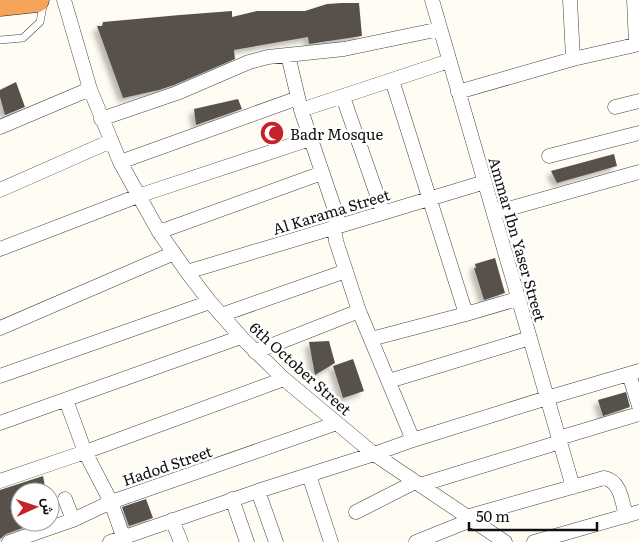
<svg xmlns="http://www.w3.org/2000/svg" width="639" height="542" font-family="Literata,Vazirmatn,serif">
	<defs>
		<filter id="shadow"><feDropShadow dx="-4.5" dy="4.5" stdDeviation="2.5" flood-color="#0004"/></filter>
	</defs>
	<rect width="100%" height="100%" fill="#fffdf3"/>
	<path fill="#59514c" filter="url(#shadow)" d="M342,3h17l3,33 -53,8 -1,-7 -74,13 1,9 -61,26 -15,5 -36,8 -26,-72h5l1,-4 77,-7 52,-4v6l25,-6h48l22,-7z
		M16,82l9,25 -20,8 -5,-18v-7z
		M238,99l4,10 -46,16 -2,-16z
		M614,154l3,12 -60,17 -6,-12z
		M495,258l10,35 -21,7 -10,-32h2l-1,-4z
		M329,341l6,22 -20,12 -6,-33z
		M353,359l11,32 -21,7 -10,-32z
		M626,392l4,15 -27,9 -5,-16z
		M43,476l3,16h-26v30h20l-34,12 -6,5v-49z
		M146,499l7,19 -24,8 -7,-19z"/>
	<g fill="none" stroke-linecap="round" stroke-linejoin="round">
		<g stroke="#434343" stroke-width="8">
			<path id="lane" d="M0,40l23,-2 17,-16 4,-21"/>
		</g>
		<g stroke="#434343" stroke-width="15">
			<path id="street" d="M64,0l26,89 30,73 39,70 28,40 23,30 31,35 43,42 90,75 131,88
				M432,0l141,487
				M570,0l3,59
				M634,0l2,44
				M288,55l13,55 36,106 -2,15 1,10 23,70 54,129
				M392,80l74,234
				M458,92l115,-33 66,-15
				M343,97l40,115
				M615,107l24,-6
				M301,110l148,-49
				M101,119l76,-26 72,-31 19,-5 76,-8 96,-20
				M0,127l90,-38
				M549,156l90,-23
				M120,162l178,-64
				M0,190l111,-49
				M494,213l145,-41
				M159,232l163,-59
				M0,249l138,-53 172,-57
				M187,272l298,-90
				M221,315l125,-44
				M0,328l174,-75
				M371,339l95,-25 51,-15
				M255,352l104,-41
				M629,374l10,32
				M0,376l210,-74
				M389,381l141,-43
				M66,400l19,52 26,50 14,40
				M0,423l241,-86
				M559,438l80,-24
				M309,475l22,67
				M0,481l85,-29 199,-73
				M420,485l140,-43
				M258,491l18,51
				M65,499l8,21
				M232,499l15,43
				M356,512l59,-30
				M466,517l138,-39c17,3 18,24 22,38
				M172,520l9,22
				M9,542l64,-22 38,-18 226,-79
				M110,542l148,-51 116,-37 39,-14 134,-42 92,-27
				M416,542l55,-22
				M534,542l105,-30"/>
		</g>
		<g stroke="#212121" stroke-width="25">
			<path id="highway" d="M0,4l37,-4"/>
		</g>
		<use href="#lane" stroke="#fff" stroke-width="7"/>
		<use href="#street" stroke="#fff" stroke-width="14"/>
		<use href="#highway" stroke="#f6a45a" stroke-width="24"/>
	</g>
	<defs>
		<g id="mosque-disc" transform="scale(1.25)"><circle r="9.5" fill="#c42429" stroke="#fff"/><path d="M3.5-4.9A6 6 0 1 0 3.5 4.9A5 5 0 1 1 3.5-4.9Z" fill="#fff"/></g>
	</defs>
	<g fill-rule="evenodd">
		<use href="#mosque-disc" x="272" y="133"/>
	</g>
	<g text-anchor="middle" dominant-baseline="central" stroke-width="5" stroke-linejoin="round" paint-order="stroke">
		<g font-size="15" fill="#101010" stroke="#fff" text-anchor="start">
			<text x="290" y="133">Badr Mosque</text>
		</g>
		<g font-size="15" fill="#101010" stroke="#fff">
			<text transform="translate(331 211) rotate(-17)">Al Karama Street</text>
			<text transform="translate(518 239) rotate(74)">Ammar Ibn Yaser Street</text>
			<text transform="translate(301 368) rotate(42)">6th October Street</text>
			<text transform="translate(167 465) rotate(-19)">Hadod Street</text>
		</g>
	</g>
	<g transform="translate(35 507) rotate(87)"><circle r="24" fill="#ffffff" stroke="#9f9f9f"/>
	<path d="M0-4L9 19L0 12L-9 19Z" fill="#c42429"/>
	<text y="-8" font-size="14" font-weight="bold" text-anchor="middle" fill="#101010">ش</text>
	</g>
	<path d="M469 522v8h128v-8" fill="none" stroke="#101010" stroke-width="2.5"/>
	<text x="476" y="522" font-size="15" fill="#101010" stroke="#ffffff" stroke-width="4" paint-order="stroke">50 m</text>
</svg>
